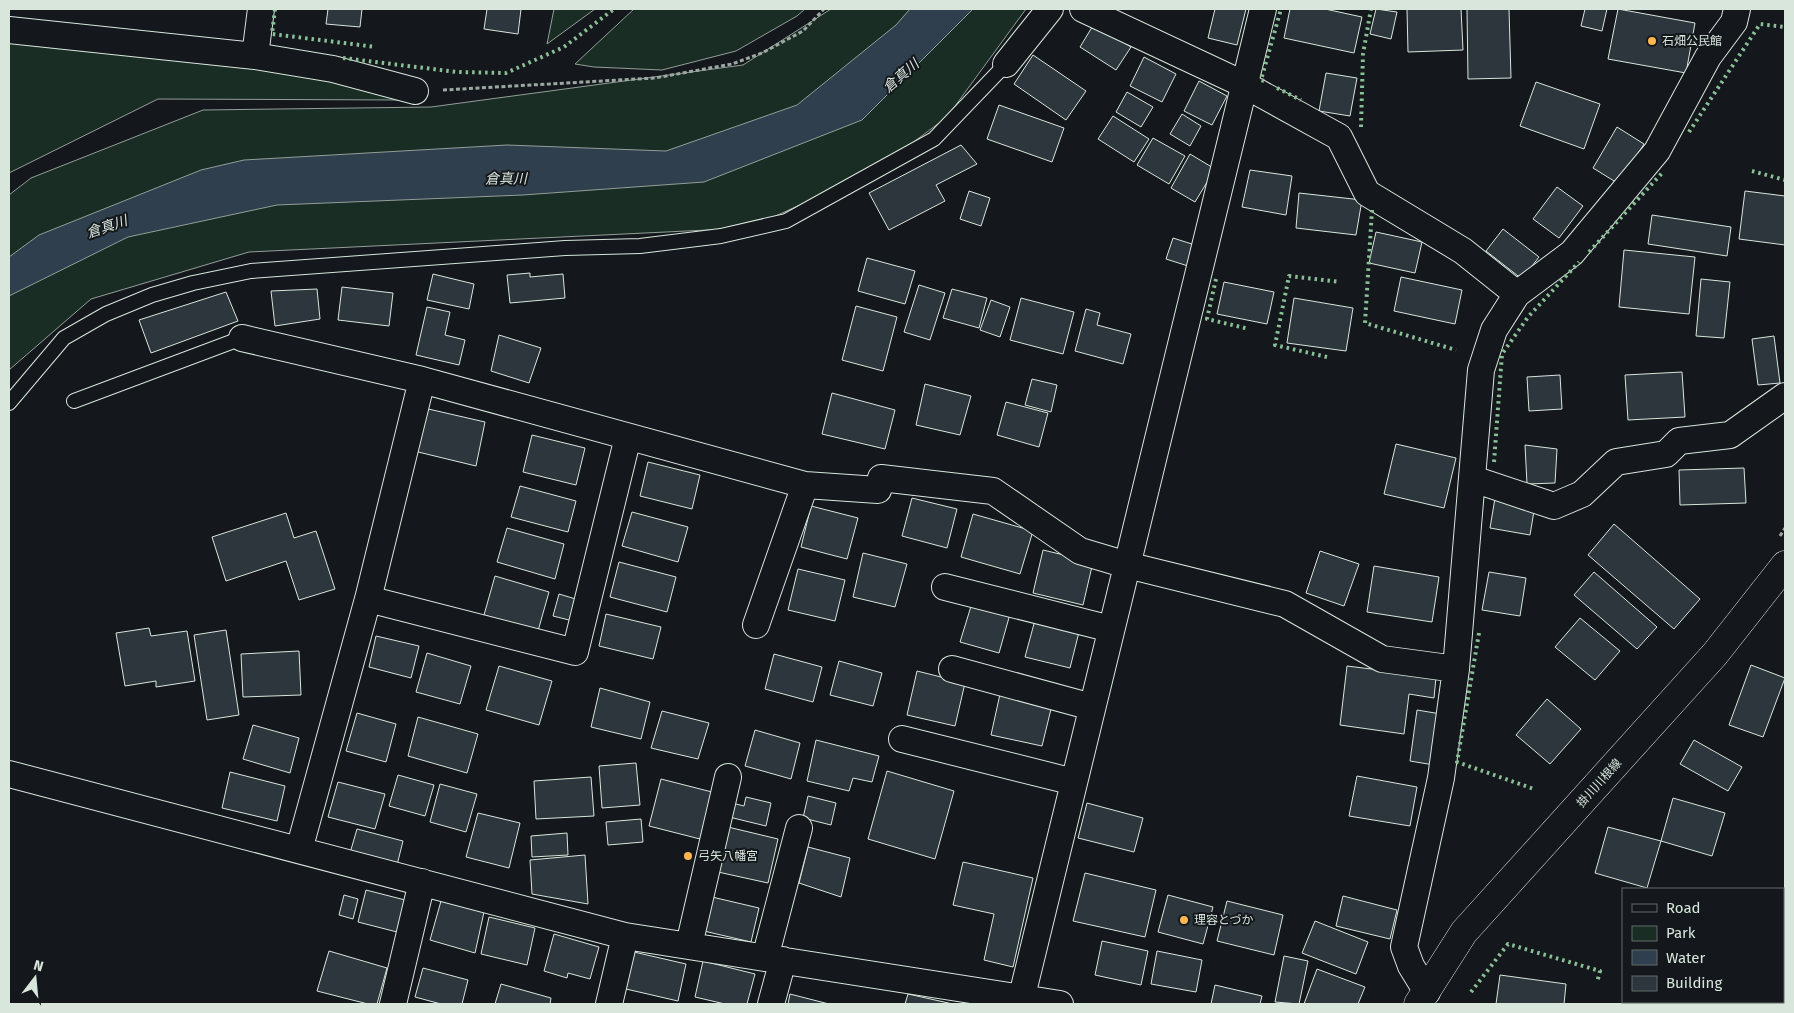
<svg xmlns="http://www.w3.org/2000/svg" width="1794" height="1013" font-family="'Fira Sans','Noto Sans JP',sans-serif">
	<rect width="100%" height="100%" fill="#14181c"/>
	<path fill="#1a2d24" stroke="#939e99" d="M554,9h41l-48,35z
		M634,9h171l-8,7 -61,35 -74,19 -68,-3 -19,-3z
		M831,9h195l-79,108 -72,54 -126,57 -500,24 -158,47 -82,71v-175l22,-17 172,-68 228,-3 312,-42z
		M9,42l280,30 46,7 70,21 -247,-1 -149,74z"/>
	<path fill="#2f3f4d" stroke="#939e99" d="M910,9h63l-111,111 -158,62 -181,13 -246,10 -149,32 -119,59v-39l30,-22 162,-65 43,-10 263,-15 159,6 131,-46 99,-80z"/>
	<path fill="#2c363c" stroke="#d8e6dc" d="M328,9h34l-2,18 -34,-3z
		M487,9h34l-3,25 -34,-5z
		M1215,9h31l-9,36 -29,-7z
		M1290,9h35l37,8 -8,36 -70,-15z
		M1376,9l21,3 -6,27 -21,-5z
		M1407,9h54l2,41 -55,2z
		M1467,9h42l2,69 -43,1z
		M1585,9h22l-5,22 -21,-5z
		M1618,9l77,14 -9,50 -78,-14z
		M1094,24l37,23 -15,23 -36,-23z
		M1033,55l53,36 -20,29 -52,-36z
		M1144,57l32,17 -14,28 -32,-16z
		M1326,73l31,5 -7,38 -31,-5z
		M1199,81l28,15 -15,29 -28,-14z
		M1536,82l64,22 -16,45 -64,-23z
		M1127,92l26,15 -12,20 -25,-15z
		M999,105l65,23 -12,34 -65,-23z
		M1182,114l19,12 -11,20 -20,-12z
		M1113,116l36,23 -15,23 -36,-23z
		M1617,127l27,17 -25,40 -26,-16z
		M1153,138l32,18 -16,28 -32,-19z
		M961,145l16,19 -41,21 9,16 -56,29 -20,-37z
		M1190,154l25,15 -20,33 -24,-14z
		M1250,170l42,6 -6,39 -44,-8z
		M1557,187l26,19 -24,32 -26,-19z
		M969,191l21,7 -9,28 -21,-7z
		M1745,191l40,5v49l-46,-6z
		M1299,193l63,7 -6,35 -60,-7z
		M1652,215l79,12 -4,29 -79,-12z
		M1503,229l36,28 -17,22 -36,-28z
		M1376,232l46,10 -7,31 -46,-10z
		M1173,238l22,7 -7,21 -22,-7z
		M1624,250l71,7 -6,57 -70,-7z
		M867,258l48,13 -10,33 -47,-13z
		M530,273v4l33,-3 2,24 -55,5 -3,-28z
		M433,274l41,10 -5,25 -42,-9z
		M1401,277l61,13 -7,34 -61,-13z
		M1701,279l29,3 -6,56 -28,-2z
		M1224,282l50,10 -7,32 -50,-10z
		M919,285l26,8 -15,47 -26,-8z
		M342,287l51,6 -4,33 -51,-6z
		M317,289l3,30 -45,7 -4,-35z
		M952,289l35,9 -8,30 -36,-10z
		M226,292l12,29 -87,32 -12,-33z
		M1021,298l53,14 -11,42 -53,-14z
		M1294,298l59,10 -7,43 -59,-8z
		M991,300l19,7 -10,30 -20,-7z
		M856,306l41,11 -14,54 -41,-11z
		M427,307l23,5 -5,23 20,5 -6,25 -43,-10z
		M1086,309l14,4 -3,12 34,9 -8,30 -48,-13z
		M499,335l42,13 -12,35 -38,-12z
		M1774,336l6,47 -22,2 -6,-46z
		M1682,372l3,45 -57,3 -3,-45z
		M1560,375l2,34 -33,2 -2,-34z
		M1032,379l25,6 -6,27 -26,-7z
		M925,384l46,12 -11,39 -44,-10z
		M832,393l63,17 -10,39 -63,-15z
		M1006,402l42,11 -9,34 -42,-12z
		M424,408l61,14 -9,44 -62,-15z
		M532,435l53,13 -9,37 -53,-13z
		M1396,444l60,14 -12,50 -60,-14z
		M1525,445l32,4 -2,34 -28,1z
		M648,462l52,13 -8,34 -52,-13z
		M1744,468l2,35 -66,2 -1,-35z
		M520,486l56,15 -8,31 -57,-15z
		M912,498l45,11 -10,39 -45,-12z
		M1495,498l40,7 -5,30 -40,-7z
		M811,506l47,12 -11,41 -46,-12z
		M632,512l56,15 -10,35 -56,-16z
		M286,513l8,25 22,-7 19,58 -36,11 -13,-39 -60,20 -14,-44z
		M973,514l60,17 -13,43 -59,-17z
		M1614,524l86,75 -26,30 -86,-74z
		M507,528l57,16 -9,35 -58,-17z
		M1043,550l50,12 -10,43 -50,-12z
		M1320,551l39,13 -15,42 -38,-13z
		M863,553l44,11 -12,43 -42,-10z
		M619,562l57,15 -9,35 -57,-15z
		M1374,566l65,11 -7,45 -65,-10z
		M798,569l47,11 -10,41 -47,-11z
		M1489,572l37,6 -6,38 -38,-6z
		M1594,572l63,55 -20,22 -63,-54z
		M495,576l54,16 -11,39 -54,-16z
		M559,594l20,6 -6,21 -20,-5z
		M972,603l38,11 -11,39 -39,-11z
		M606,614l55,13 -8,32 -54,-13z
		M1580,618l40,33 -25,29 -40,-33z
		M1035,620l44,12 -9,36 -45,-11z
		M149,628l2,8 36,-5 8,50 -39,6v-6l-31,5 -9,-53z
		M226,630l13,85 -32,5 -13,-85z
		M376,636l43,10 -8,32 -42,-11z
		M299,651l2,44 -58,2 -2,-43z
		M427,653l44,13 -11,38 -44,-12z
		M774,654l48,13 -9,35 -48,-13z
		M839,661l43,12 -9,33 -43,-11z
		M1751,665l34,13 -22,59 -34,-12z
		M499,666l53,15 -13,44 -53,-15z
		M1347,666l89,11 -2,21 -25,-4 -5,40 -64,-9z
		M917,671l48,12 -10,43 -48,-11z
		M600,688l50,14 -9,37 -50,-12z
		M1000,694l52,11 -10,41 -51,-11z
		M1547,699l34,30 -31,35 -34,-29z
		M1417,710l24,4 -7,51 -24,-4z
		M662,711l47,12 -11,36 -47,-11z
		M357,713l39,11 -10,38 -40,-11z
		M418,717l60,17 -11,39 -59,-17z
		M253,725l46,13 -9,35 -47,-14z
		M755,730l45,13 -9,36 -46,-13z
		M816,740l63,16 -7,26 -19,-4 -4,13 -42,-10z
		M1694,740l48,27 -14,24 -48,-27z
		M636,763l4,42 -38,3 -3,-42z
		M887,771l67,20 -19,68 -67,-20z
		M230,772l55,14 -8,35 -55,-13z
		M398,775l36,10 -9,31 -36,-10z
		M1357,776l60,11 -7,39 -61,-10z
		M591,777l3,39 -58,3 -2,-38z
		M661,779l51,13 -12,47 -51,-13z
		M338,782l47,12 -10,35 -47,-12z
		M440,784l37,10 -11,38 -36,-10z
		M808,796l28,7 -5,22 -28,-7z
		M746,797l25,6 -5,23 -37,-9 3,-14 12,3z
		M1673,798l52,15 -13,43 -51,-15z
		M1087,803l56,15 -9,34 -56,-14z
		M478,813l42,10 -11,45 -43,-11z
		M641,819l2,23 -35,3 -2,-23z
		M728,827l50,12 -10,44 -50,-11z
		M1608,827l53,14 -14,47 -52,-15z
		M357,829l46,12 -6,24 -47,-12z
		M567,833l1,22 -36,2 -1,-21z
		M808,847l42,11 -9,39 -42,-14z
		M585,855l3,49 -56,-10 -2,-34z
		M963,862l70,16 -20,89 -29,-7 10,-46 -41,-9z
		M1085,873l71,17 -11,47 -72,-16z
		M366,890l43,11 -8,32 -43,-11z
		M344,895l14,4 -5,20 -14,-4z
		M1168,895l45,12 -10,37 -45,-12z
		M1343,896l54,14 -7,29 -54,-13z
		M712,897l47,11 -8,34 -47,-11z
		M441,901l43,11 -9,41 -45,-13z
		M1227,901l56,14 -9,40 -57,-14z
		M489,917l46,11 -8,37 -46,-11z
		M1315,921l53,21 -12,32 -54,-21z
		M554,934l45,13 -9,32 -22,-6 -1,5 -23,-7z
		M1102,941l46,10 -7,34 -46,-10z
		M329,951l58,17 -10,36h-9l-51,-13z
		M1157,951l45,9 -6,32 -45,-8z
		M634,952l52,12 -8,37 -52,-12z
		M1284,956l24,5 -9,43 -24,-2z
		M703,961l52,13 -8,30h-22l-30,-7z
		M423,968l45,12 -6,24h-21l-26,-7z
		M1317,969l48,18 -7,17h-54z
		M1500,975l66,9 -2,20h-68z
		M501,984l50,14 -1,6h-55z
		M1215,985l47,11 -2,8h-49z
		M790,994l39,10h-41z
		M908,994l45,10h-48z"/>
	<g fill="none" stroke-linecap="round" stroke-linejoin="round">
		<g stroke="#d8e6dc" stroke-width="16">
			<path id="lane" d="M74,401l168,-63
				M9,403l55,-65 42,-24 46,-19 41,-12 58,-12 314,-23 75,-2 81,-10 65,-15 148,-82 72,-75"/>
		</g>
		<g stroke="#d8e6dc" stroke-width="28">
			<path id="street" d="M1083,9l160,75 96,53 28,56 96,58 54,43
				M9,30l246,26 78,13 82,22
				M255,56l6,-47
				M1006,64l44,-55
				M242,338l180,42 383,105 73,5 3,-12 112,13 87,60 47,14 158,39 97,55 74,10
				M1473,479l81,27 28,-12 34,-32 50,-8 13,-13 51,-6 55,-39
				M945,587l166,42
				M368,599l207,53 53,-215
				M756,625l49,-140
				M952,669l140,38
				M902,739l172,43
				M9,774l616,162 435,68
				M299,850l69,-251 54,-219
				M689,945l39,-168
				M765,958l34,-130
				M1427,992l-16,-26 -7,-19 37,-169 15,-109 25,-299 13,-40 23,-36 55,-41 85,-102 51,-94 26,-35 3,-13
				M393,1004l29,-122
				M609,1004l16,-68
				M771,1004l12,-44
				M1020,1004l243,-995"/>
		</g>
		<g stroke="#d8e6dc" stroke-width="29">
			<path id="primary" d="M1418,1004l46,-72 251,-278 70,-89"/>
		</g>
		<path stroke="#9da8a2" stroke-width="3" stroke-dasharray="4 2.5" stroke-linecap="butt" d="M443,90l212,-12 77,-14 30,-11 41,-22 21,-22
			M1780,536l5,-8"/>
		<use href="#lane" stroke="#14181c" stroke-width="14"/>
		<use href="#street" stroke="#14181c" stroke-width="26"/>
		<use href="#primary" stroke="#14181c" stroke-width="28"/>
		<path stroke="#8ac095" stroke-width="4" stroke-dasharray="2.5 4" stroke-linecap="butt" d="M275,9l-3,25 104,13
			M343,58l114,14 49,1 58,-26 50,-38
			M1264,81l-3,-1 20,-71
			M1277,88l24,12
			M1361,127l2,-73 8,-45
			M1689,132l71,-108 25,3
			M1752,171l33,9
			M1372,210l-7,113 91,27
			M1589,252l75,-81
			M1216,279l-9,40 42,10
			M1327,357l-52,-12 14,-69 51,6
			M1494,462l8,-108 26,-37 51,-55
			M1479,633l-22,129 77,27
			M1471,992l37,-48 92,27 -3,12"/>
	</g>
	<g fill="#ffb74d" stroke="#14181c" stroke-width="2">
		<circle cx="1652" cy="41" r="5"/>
		<circle cx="688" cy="856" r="5"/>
		<circle cx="1184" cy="920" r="5"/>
	</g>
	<g text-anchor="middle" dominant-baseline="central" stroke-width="4" stroke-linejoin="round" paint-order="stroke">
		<g font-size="12" fill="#d8e6dc" stroke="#14181c" text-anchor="start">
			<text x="1662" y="41">石畑公民館</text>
			<text x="698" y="856">弓矢八幡宮</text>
			<text x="1194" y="920">理容とづか</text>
		</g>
		<g font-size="12" fill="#d8e6dc" stroke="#14181c">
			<text transform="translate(1599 783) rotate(-48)">掛川川根線</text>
		</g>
		<g font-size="14" font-style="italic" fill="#d8e6dc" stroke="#14181c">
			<text transform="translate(901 76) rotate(-41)">倉真川</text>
			<text transform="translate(506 179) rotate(-1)">倉真川</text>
			<text transform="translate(107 227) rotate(-19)">倉真川</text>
		</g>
	</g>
	<rect width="1794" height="1013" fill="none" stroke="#d8e6dc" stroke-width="20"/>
	<rect x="1622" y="888" width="162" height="115" fill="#14181c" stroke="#626a69"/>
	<rect x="1632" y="904" width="25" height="8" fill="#14181c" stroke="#626a69"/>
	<text x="1666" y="913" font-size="15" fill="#d8e6dc">Road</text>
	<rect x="1632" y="926" width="25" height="15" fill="#1a2d24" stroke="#626a69"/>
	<text x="1666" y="938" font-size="15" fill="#d8e6dc">Park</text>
	<rect x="1632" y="950" width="25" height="15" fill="#2f3f4d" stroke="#626a69"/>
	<text x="1666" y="963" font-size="15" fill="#d8e6dc">Water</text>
	<rect x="1632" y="976" width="25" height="15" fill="#2c363c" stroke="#626a69"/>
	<text x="1666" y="988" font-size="15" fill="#d8e6dc">Building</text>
	<g transform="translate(35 978) rotate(16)" stroke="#14181c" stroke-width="4" paint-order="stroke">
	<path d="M0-4L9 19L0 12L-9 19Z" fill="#d8e6dc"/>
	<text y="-8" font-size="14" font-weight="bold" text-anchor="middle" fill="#d8e6dc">N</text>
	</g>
</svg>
